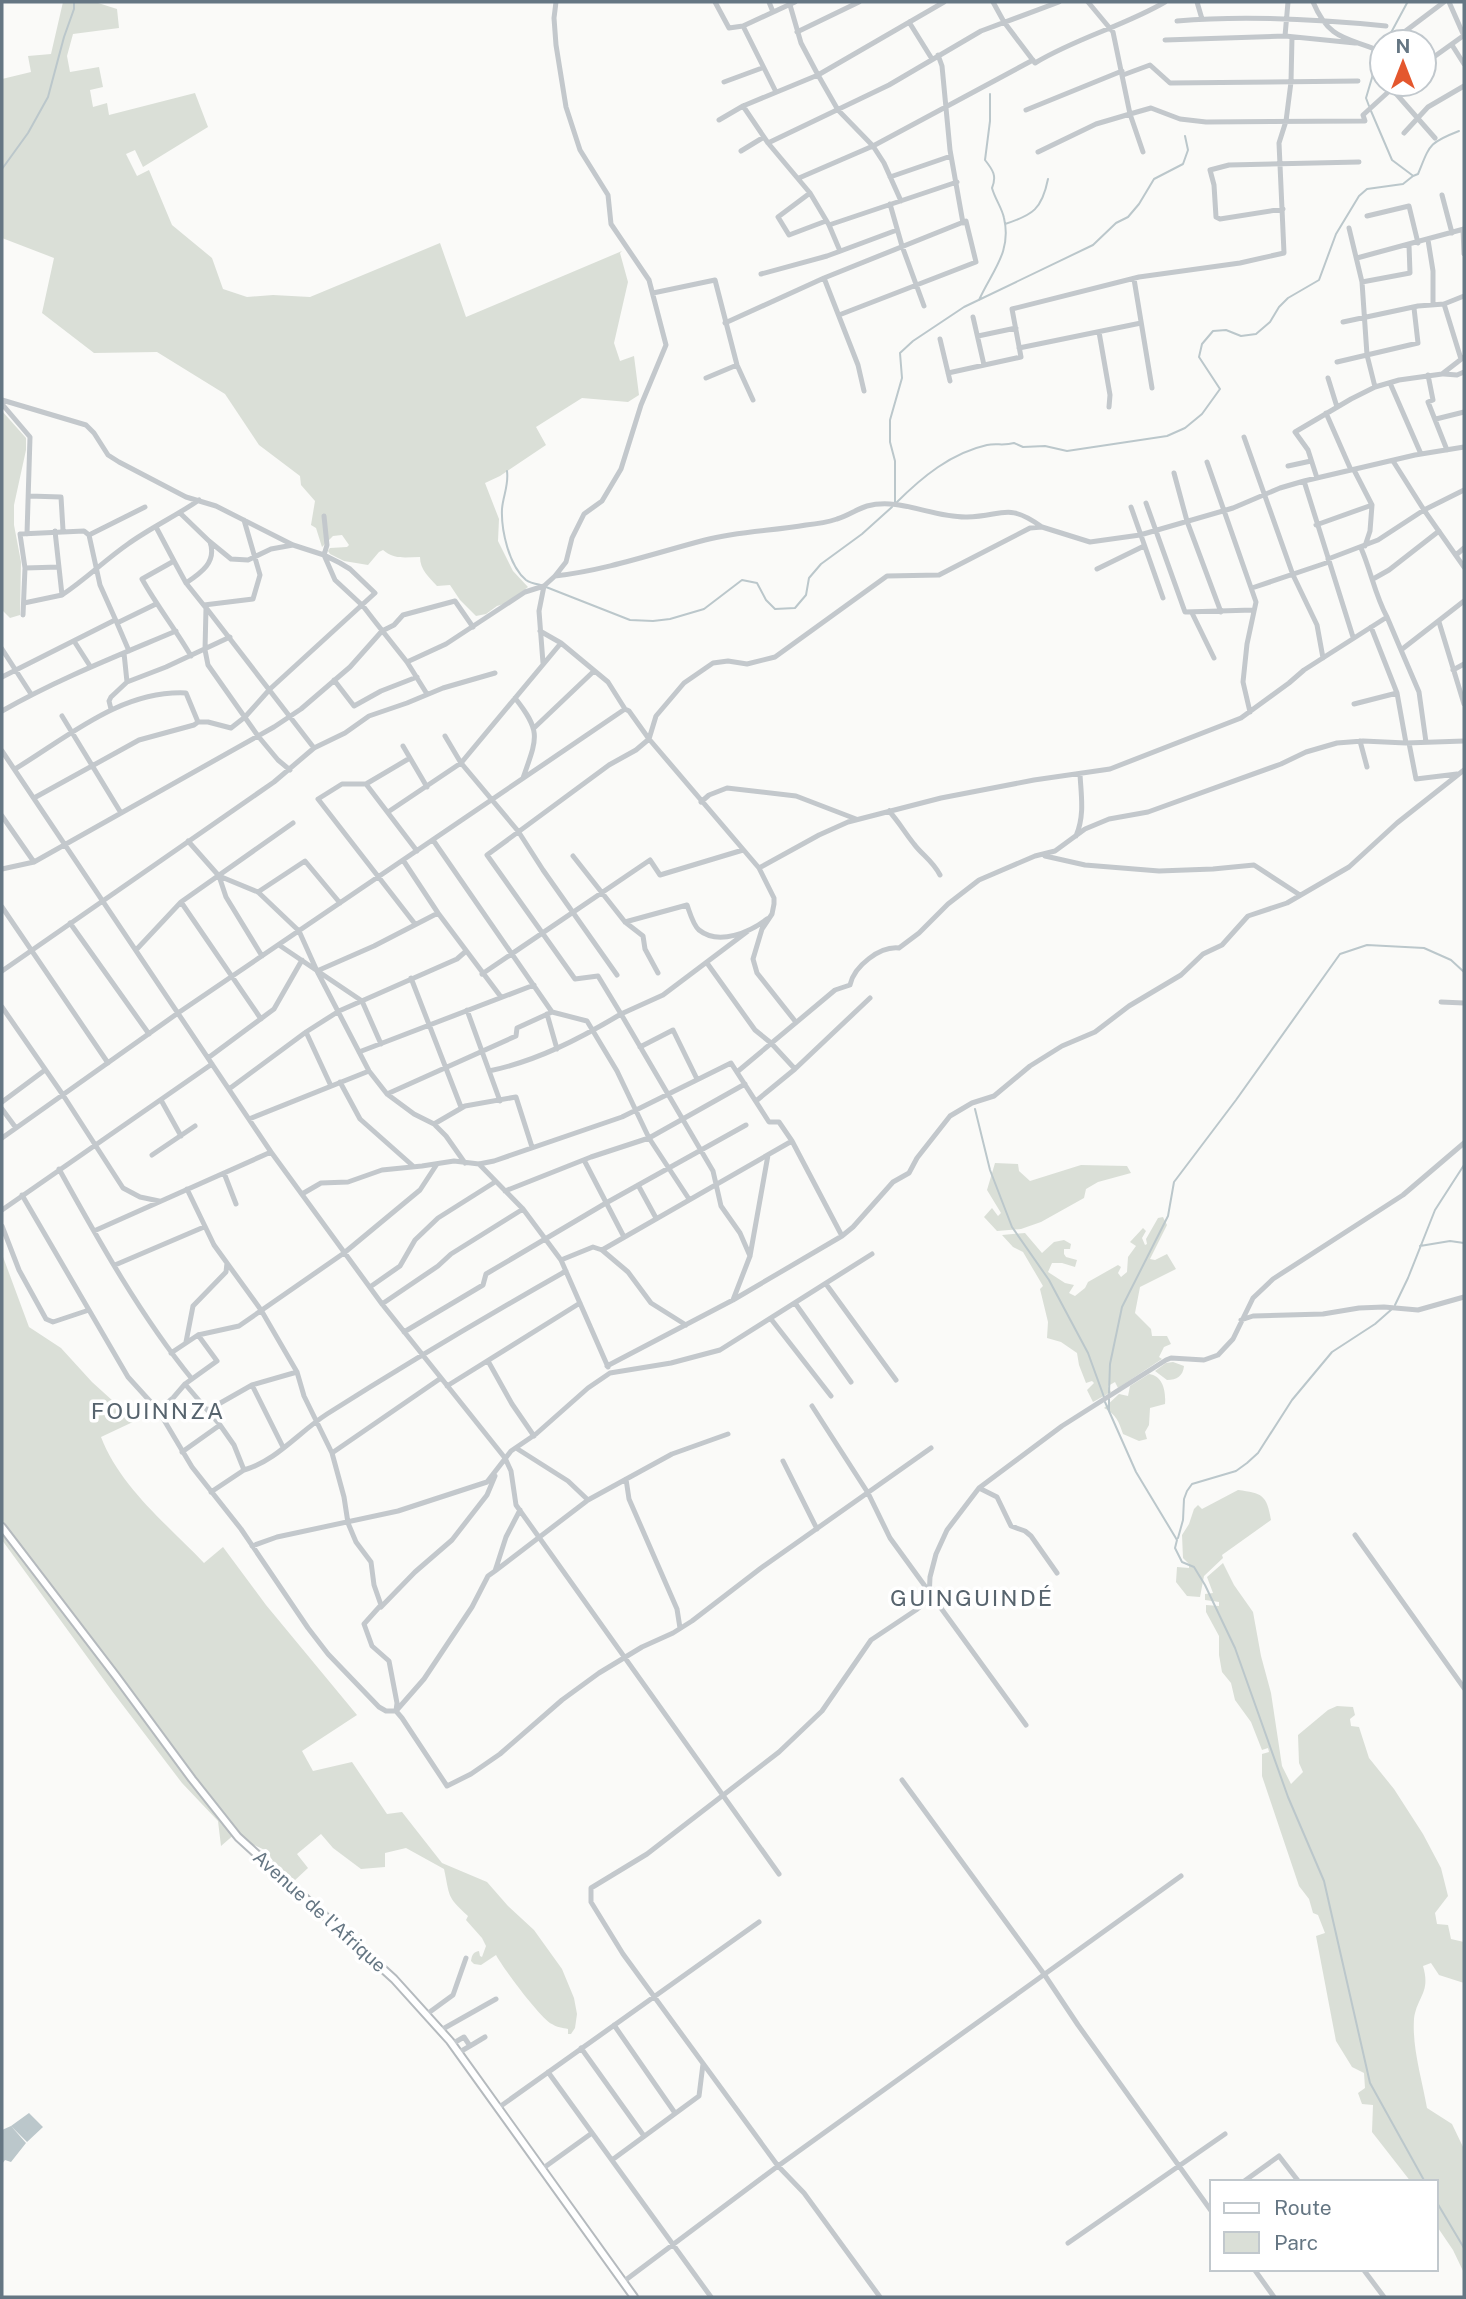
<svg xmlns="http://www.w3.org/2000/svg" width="1466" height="2299" font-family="'Public Sans',sans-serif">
	<rect width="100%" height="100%" fill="#fafaf8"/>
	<path fill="#dadfd7" d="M63,2h32l22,7 2,19 -46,6 -6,22 3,16 29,-5 4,20 -13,3 3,17 14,-4 2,12 86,-22 13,34 -65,40 -8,-17 -9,4 11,22 12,-6 23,55 40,33 11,31 24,8 26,-2 37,2 130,-54 26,74 156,-66 -2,2 8,29 -14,61 6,18 14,-5 5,39 -11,7 -46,-4 -46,29 10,18 -46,31 -15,7 14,36 -1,22 15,30 15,16 -21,16 -10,3 -11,8 -10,2 -16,-16 -10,-15 -13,1c-8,-9 -17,-16 -17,-29 -14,0 -26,3 -37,-7l-4,2 -11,13 -24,-4 -14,-7 -2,-3 2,-3 17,-1 2,-2 -7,-10 -9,1 -11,11 -6,-19 -5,-3 4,-24 -14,-16 -1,-9 -41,-31 -34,-51 -68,-42 -63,1 -52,-40 12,-55 -52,-20v-159l29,-7 -3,-16 23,-2z
		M2,411l24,27v12l-12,55v20l7,37 -1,53 -10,3 -8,-8z
		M995,1163l23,1 1,7 11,10 51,-16 46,1 4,7 -33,9 -12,7 -2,9 -43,24 -20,7 -24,2 -13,-14 8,-9 6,8 3,-3 -14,-23z
		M1163,1217l4,8 -17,34 5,1 12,-6 9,15 -36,18 -5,26 16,16 1,7h15l4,8 -7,3 -5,10 3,2 -44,29 -3,-6 -7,4 3,6 -18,10 -6,-12 7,-7 -2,-2 -6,2 -7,-18 -2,-12 -16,-11 -14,-4 1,-16 -8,-33 3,-3 -20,-34 -10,-5 -11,-12 23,-2 17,20 12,-11 10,-2 7,4 -1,5h-6v5l2,3 11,3 -2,7 -13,-4h-10l-4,9 17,11 9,2 -5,8 6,3 10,-8 3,-6 30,-17 3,2 -3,6 3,4 6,-5 1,-15 8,-11 -6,-4 13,-14 3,3 -4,7 3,7 2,-1 -1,-5 12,-21z
		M2,1254l27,73 32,21 31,34 43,39 -34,16c19,50 67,88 103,126l19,-16 43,58 91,110 -55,36 11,20 39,-9 35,52 15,-2 40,51 45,19 21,24 26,24 28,39 12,29 3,16 -2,14 -4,6h-3v-5c-5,-1 -12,-2 -16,-5 -11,-5 -49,-56 -56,-69l-15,10 -7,-1 -3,-3c1,-6 2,-9 8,-10l1,5 2,1 4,-11 -4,-8 -16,-18 2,-4c-22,-20 -18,-20 -24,-47l-38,-21 -21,5v14l-24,2 -28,-21 -12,-14 -24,20 11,14 -15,14 -16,-2 -8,-28 -17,-8 -16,-11 -15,13 -3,-25 -36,-38 -70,-92 -110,-151z
		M1173,1362l11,4c-1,10 -7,14 -17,14l-12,-9 11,-8z
		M1149,1374c14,2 17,17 16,30l-15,4 -1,17 -4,7 2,7 -8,2 -16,-7c-4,-12 -7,-20 -19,-26l15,-14 9,2 2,-10z
		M1238,1490c24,3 29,5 33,30l-49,35 1,3 -19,18 -4,21 -13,-1 -11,-14 1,-15 12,1v-4l-6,-6 -1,-23 7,-11 5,-15 4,-4 4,4z
		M1223,1563l11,22 19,27 8,44 10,37 11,73 9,18 12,-12 -4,-9 -1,-28 30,-25 9,-4 16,1 2,8 -5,4 1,7 8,1 10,31 25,31 29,45 18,34 7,28 -13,17 2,11 11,1 3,14 13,3v41l-25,-8 -8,-12 -8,3c8,27 -6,30 -9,53 -2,29 8,60 13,89l25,16 12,25v124l-11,-23 -17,-25v-43h-25l-39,-50 1,-27 -11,-1 -4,-11 7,-5 -1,-15 -12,-6 -16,-26 -20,-105 9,-3 -7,-18 -5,-2 -4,-14 -10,-13 -37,-110v-22l7,-2 -1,-4 -6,2 -11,-28 -16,-22 -4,-17 -9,-11 -3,-17v-19l-13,-24v-7l13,1v-4l-14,-2v-6l8,-1 -6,-16z"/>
	<path fill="#bbc7cb" d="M29,2113l14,14 -16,15 -16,-16 15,17 -15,19 -6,-2 -3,4v-34l9,-4z"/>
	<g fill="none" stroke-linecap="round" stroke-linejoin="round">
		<path stroke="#bbc7cb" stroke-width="2" d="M1386,42l21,-39 -1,-1
			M1369,106l-3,-8 13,-44
			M1371,111l21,49 20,15
			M2,169l26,-36 20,-36 16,-60 10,-28v-7
			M1005,224c28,-9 37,-15 43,-45
			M979,300c13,-29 33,-48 25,-82 -2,-10 -9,-19 -12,-30 5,-12 1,-18 -7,-28l5,-39v-27
			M507,471c2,14 -4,25 -5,38 -1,21 7,57 24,71 4,3 10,4 15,5
			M895,503v-42l-5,-19v-22l12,-42 -2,-25 13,-12 51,-34 129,-62 23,-22 12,-6 11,-13 15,-25 29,-15 5,-14 -3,-14
			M896,503c26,-26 55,-50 91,-58 9,-2 17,1 27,-2l9,4 22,-1 22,5 100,-15 18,-8 17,-14 18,-25 -21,-32 3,-13 11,-13 13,-1 15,6 15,-2 14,-12 9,-15 9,-9 31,-18 17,-46 23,-38 8,-7 36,-5 10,-8 5,-2c12,-29 10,-31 41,-43
			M546,587l84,33 23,1 17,-2 34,-10 38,-29 15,3 9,17 9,9 20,-1 11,-13 3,-17 12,-14 41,-30 30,-27
			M975,1109l15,61 22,57 37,53 39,73 16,44
			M1420,1246l30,-5 14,2
			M1395,1305l13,-27 27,-68 29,-45
			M1109,1393l1,-29 12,-57 46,-91 6,-34 62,-82 104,-146 27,-9 57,3 27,12 13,12
			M1105,1402l31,70 41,68 -2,8 7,14 12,5 11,18 30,63 53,149 36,84 46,202 55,99
			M1109,1411v-12
			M1178,1538l5,-18 1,-21 3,-8 5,-7 44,-13 11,-8 11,-10 34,-53 40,-48 43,-28 17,-15
			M1436,2201l28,47"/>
		<g stroke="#b5babe" stroke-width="10">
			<path id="major" d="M2,1527l114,149 76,103 46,58 156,142 56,62 184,256"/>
		</g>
		<path stroke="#c3c8cc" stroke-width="5" d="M715,2l14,26 14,-2
			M769,2l4,10
			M993,2l11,20 31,41c41,-25 89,-37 130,-61
			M1197,2l5,17
			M1313,2c17,40 35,35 69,50
			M1449,2l15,34
			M790,5l11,38 17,32 20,35 35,36 11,17 17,38
			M1177,21c70,-6 139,-2 209,5
			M909,22l23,37
			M797,32l62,-30
			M1285,36l3,-34
			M1165,40l120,-4 70,7
			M1391,42l53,-40
			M1452,45l12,19
			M938,55l4,11 8,84 13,73
			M1424,64l39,-28
			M1123,75l27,-10 20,18 188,-2
			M724,82l38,-14
			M1392,89l43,49
			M776,92l-33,-66 52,-24
			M743,106l25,37 42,50 19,32 11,26
			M1026,110l96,-39
			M719,120l24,-14 75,-31 126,-73
			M1404,133l24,-26 36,-21
			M768,143l121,-58 92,-54 78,-29
			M741,151l23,-14
			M1038,152l58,-28 34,-10 -17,-82 -25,-30
			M1143,152l-13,-38 21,-6 29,11 26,3 159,-1 -2,-6 34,-31
			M890,177l61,-21
			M799,178l74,-32 160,-86
			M810,193l-32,24 11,18 37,-14
			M1442,195l10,38
			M890,204l12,42 22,60
			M1283,209l-63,10 -4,-2 -2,-32 -4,-15 19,-5 130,-3
			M1367,216l42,-10 9,37
			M829,225l128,-43
			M1349,228l13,54 5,73 8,32 24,-7 43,-6 22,-17
			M1463,229l1,25
			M1428,240l5,31v33
			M1357,258l107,-29
			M761,274l66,-18 70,-26
			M824,278l34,87 6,26
			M1134,279l18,109
			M1362,282l48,-9 -1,-28
			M653,293l62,-13 22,85 16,35
			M1444,304l17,55
			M973,317l11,48
			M1343,322l75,-16 26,-2 20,-8
			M725,323l99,-45 142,-57 10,41 -137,53
			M1099,332l11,63 -1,12
			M978,336l38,-8
			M940,339l10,42
			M1019,348l122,-25
			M1337,362l81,-19 -4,-35
			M948,373l73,-16 -9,-48 127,-32 101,-14 44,-10 -5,-110 7,-22 5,-39 1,-45
			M1444,374l13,1 7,-3
			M1428,375l5,25 -5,2 19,48
			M706,378l31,-13
			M1328,378l9,29
			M1390,383l31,71
			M2,400l84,25 8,8 14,22 11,7 67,35 30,9 77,39 31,10 16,8 10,6 25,24 -105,96 -25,28 -14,11 -23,-6h-10
			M2,404l28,33 -3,97
			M1326,413l25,57
			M1436,419l28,-7
			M1244,437l49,138 24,50 6,33
			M1393,461l31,49 40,57
			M1207,462l49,140 -9,42 -4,38 7,30
			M1288,466l23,-5
			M1354,470l18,35 -2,26 -5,15
			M1174,473l13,48 34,91
			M1317,478l-9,-28 -13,-18 56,-33 24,-12
			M1304,481l49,156
			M29,496l32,1 2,33
			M1146,503l39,109 68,-2
			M1131,507l32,91
			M180,513l29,28 22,18 17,1 23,-11 22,-4
			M324,516l3,29 -3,10 11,25 28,26 10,13 34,43 20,32
			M1316,525l56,-20
			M156,527l18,34 -32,18c15,27 34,51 49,77
			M89,535l56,-28
			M1456,555l8,-7
			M1328,559l50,-19 46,-30 40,-20
			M174,561l12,22 20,25 -1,42 3,15 50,71 20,24 12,10
			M25,568l34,-1
			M1097,569l47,-23
			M555,576c52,-6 100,-23 150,-36 34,-9 67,-9 101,-15 10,-1 22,-3 31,-6 11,-3 20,-10 30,-13 33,-9 66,12 100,11 37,-1 40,-15 75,10
			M1373,579l16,-9 50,-39
			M186,583c15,-10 31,-21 24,-41
			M1252,588l77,-26
			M62,595c24,-16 43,-35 66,-51 22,-16 48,-28 71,-44
			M24,603l38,-8 -7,-64
			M204,605l49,-6 7,-24 -16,-55
			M207,609l107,139
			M1192,613l22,45
			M23,615l2,-47 -5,-34 64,-3 5,4 11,50 17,38
			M1387,617l14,33 63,-49
			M1439,622l25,82
			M1371,627l26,66 9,50
			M540,631l21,12 47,39 17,27 4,2 20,28
			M74,641l16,25
			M2,649l29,45
			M1401,650l18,42 7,50
			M129,651l-12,-28 39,-19
			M124,653l3,29
			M407,662l39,-18 79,-52 19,-6 11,-10 11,-14 6,-24 12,-24 18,-13 19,-32 20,-64 25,-60 -17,-65 -38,-56 -3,-29 -28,-45 -14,-43 -10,-62 -2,-27 2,-16
			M543,663l-4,-52 5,-25
			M1453,670l11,-6
			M2,677l113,-57
			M334,680l20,26 27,-15 36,-14
			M515,698c27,34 22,40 8,80
			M1354,704l43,-11
			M111,709l-2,-8 2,-4 16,-15 39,-15 64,-30
			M2,711c56,-32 115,-55 174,-80
			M62,716l59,97
			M534,728l60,-57
			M445,736l16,27 57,68 25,39 74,105
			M649,739l7,-23 28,-33 29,-20 15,-2 19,3 28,-7 112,-81 52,-1 91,-47 12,-1 48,15 50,-7 93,-27 47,-20 24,-7 111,-26 49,-8
			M1360,741l7,26
			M1409,743l7,36 41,-5
			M403,746l24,41
			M2,751l269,401 111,152 123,154 6,13 5,34 263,369
			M15,769c53,-32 106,-79 171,-76l12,29 -4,3 -55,15 -105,58
			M366,784l44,-26
			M701,802l8,-7 18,-7 69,8 60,23
			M889,811c10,11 16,22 25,33 8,11 18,16 26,31
			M388,812l73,-49 100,-120
			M2,816l32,46
			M1076,836c9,-21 5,-41 4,-62
			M433,840l119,172 35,9 30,50 32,67 40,61
			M188,841l31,35 39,16 41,39 18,40 52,100 18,23 27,20 20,10 12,12 19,27
			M573,856l52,66 18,14 2,13 13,24
			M1045,856l40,9 74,6 54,-2 41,-4 46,30
			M403,860l35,53 63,84
			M759,868l60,-33 29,-13 93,-24 93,-18 76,-11 131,-51 48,-35 15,-13 83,-53c-12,-22 -16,-46 -26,-69
			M2,869l32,-7 240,-135 27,-18 49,-42 32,-36 12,-6 9,-10 52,-14 18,26
			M219,876l7,21 36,59
			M258,892l47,-31 35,42
			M181,902l80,117
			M2,907l106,156
			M625,922l62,-17c3,8 6,20 12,25 20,16 51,2 68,-11
			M70,923l79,111
			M415,924l-97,-125 24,-15h24l51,67
			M748,931l-85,64 -42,19 -23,-38 -23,3 -88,-124 122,-90 27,-15 13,-11 110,129 15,30v6l-2,10 -10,15 -9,30 4,14 38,48
			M279,945l83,56 19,43
			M136,950l45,-48 112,-79
			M707,963l48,67 16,13 24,26
			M2,971l272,-189 40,-34 31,-15 24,-17 38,-13 36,-15 52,-15
			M317,971l57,-25 64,-33
			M482,974l168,-114 10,15 83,-25
			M411,978l50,129
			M1441,1002l23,1
			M2,1007l61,88 60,93 17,9 19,4
			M467,1010l33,91
			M547,1014l10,35
			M306,1032l25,54
			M640,1047l33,-17 24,49
			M359,1052l175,-67
			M208,1058l66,-49 28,-49
			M489,1071c48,-10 90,-32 132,-57l92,157 8,35 19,27 10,23
			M737,1072l98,-82 15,-5c4,-19 30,-39 49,-37l20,-15 29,-29 31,-24 56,-24 20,-5 30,-22 24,-10 39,-7 133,-48 25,-12 31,-9 26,-2 43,2 58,-2
			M340,1082l20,37 53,47
			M229,1089l77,-57 33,-21 118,-52 8,-7
			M387,1094l129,-58 1,-8 35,-16
			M161,1100l20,36
			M756,1101l39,-32 75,-71
			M2,1102l43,-32
			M2,1109l14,19
			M249,1119l120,-48
			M434,1124l31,-18 51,-9 16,50
			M2,1138l176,-125 447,-304
			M152,1155l43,-29
			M584,1160l40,77
			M479,1164l44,45 38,51 47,107
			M59,1169c40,72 81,146 133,210
			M224,1173l12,31
			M638,1185l18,33
			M187,1189l27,56 47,65 36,62 7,24 28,57 12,44 4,26 8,19 15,20 3,23 7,20 -17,19 8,22 17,15 8,42 -1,8
			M505,1191l86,-34 58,-19 96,-54
			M302,1194l19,-11 27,-1 34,-12 40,-4 32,-5 25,3 15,-3 128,-44 109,-54 38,59h10l13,19 50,95
			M22,1195l67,115
			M2,1210l210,-146
			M2,1226l17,44 27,49 7,3 36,-12 39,67 30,33 34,57 49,62 67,99 20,26 51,53 7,4h10l6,7 45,68 24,-12 29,-20 62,-54 37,-27 43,-26 31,-14 19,-12 69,-53 170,-120
			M94,1231l177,-79
			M602,1250l190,-109
			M561,1260l32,-13 9,3 26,22 23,31 35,22
			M115,1265l89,-38
			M826,1284l70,96
			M370,1287l30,-21 15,-26 23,-22 57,-36
			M733,1300l17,-44 18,-101
			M795,1303l56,79
			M382,1304l56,-38 13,-12 72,-45
			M771,1319l60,77
			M1241,1320l12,-4 70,-2 36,-6 25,-1 34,3 46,-13
			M404,1332l79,-47 3,-11 120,-71 140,-78
			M186,1342l7,-36 33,-34 1,-9
			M171,1353l27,-18 41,-9 105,-73 76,-63 17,-26
			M488,1361l24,43 22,32
			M607,1366l126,-66 109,-64 11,-9 40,-45 16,-9 8,-15 33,-42 22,-13 22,-7 36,-30 32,-20 33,-14 34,-26 52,-31 22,-21 19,-9 26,-29 39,-13 62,-36 48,-44 67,-53
			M185,1384l35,41
			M252,1385l31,62
			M447,1386l133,-83
			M812,1406l56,87 22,45 136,187
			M158,1410l15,-12 12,-14 32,-23 -19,-26
			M208,1410l44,-25 45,-13
			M516,1448l52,33 20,19
			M182,1452l38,-27 14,20 10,25c32,-9 55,-38 83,-56 79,-50 158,-97 239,-143
			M332,1453l109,-75
			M783,1461l34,68
			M626,1479l3,20 48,110 3,19
			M979,1488l18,9 14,29 14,5 6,5 26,37
			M211,1492l33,-22
			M1355,1535l109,153
			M252,1546l25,-9 121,-26 89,-29 24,-31 25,-17 52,-46 22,-15 61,-10 49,-13 152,-96
			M495,1571l93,-71 84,-46 56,-20
			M381,1607l34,-35 37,-32 35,-45 8,-19
			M396,1711l28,-32 48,-72 16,-31 7,-5 11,-34 14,-27
			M902,1780l142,194 34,51 134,187
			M427,2014l26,-19 13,-37
			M614,2025l61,88
			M441,2030l55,-31
			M452,2044l12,-7 6,9 -12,7
			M470,2046l15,-9
			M581,2048l63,88
			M548,2072l163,225
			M498,2108l261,-186
			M612,2160l87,-64 4,-32
			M542,2169l50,-36
			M1243,2182l36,-26 20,26
			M1068,2243l157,-109
			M1254,2269l20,28
			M1363,2269l21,28
			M623,2282l155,-116 403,-290
			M880,2297l-76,-104 -26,-27 -155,-212 -32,-52v-14l56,-34 132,-102 43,-41 49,-71 45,-30 13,-11 1,-22 6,-23 11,-24 32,-42 83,-62 104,-66 5,-2 33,2 14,-5 15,-16 20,-41 20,-19 130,-84 61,-52"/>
		<use href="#major" stroke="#fff" stroke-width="6"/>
	</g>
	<g text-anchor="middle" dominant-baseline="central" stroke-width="7" stroke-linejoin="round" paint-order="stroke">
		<g font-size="19" fill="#657683" stroke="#fff">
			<text transform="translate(320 1911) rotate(42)">Avenue de l'Afrique</text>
		</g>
		<g font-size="23" letter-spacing="2" fill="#57646e" stroke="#fff">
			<text x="158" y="1410">FOUINNZA</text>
			<text x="972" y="1597">GUINGUINDÉ</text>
		</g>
	</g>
	<rect width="1466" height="2299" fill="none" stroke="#657683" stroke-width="7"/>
	<rect x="1210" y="2180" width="228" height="91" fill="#ffffff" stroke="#c1c8cd" stroke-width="2"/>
	<rect x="1224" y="2203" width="35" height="10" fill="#ffffff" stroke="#c1c8cd" stroke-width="2"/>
	<text x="1274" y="2215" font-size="21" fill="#657683">Route</text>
	<rect x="1224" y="2232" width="35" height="21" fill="#dadfd7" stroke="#c1c8cd" stroke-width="2"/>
	<text x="1274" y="2250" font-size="21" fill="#657683">Parc</text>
	<g transform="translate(1403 63)"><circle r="33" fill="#ffffff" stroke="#c1c8cd" stroke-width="2"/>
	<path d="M0-5L12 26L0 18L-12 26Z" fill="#e4572e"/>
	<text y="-10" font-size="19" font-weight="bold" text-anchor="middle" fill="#657683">N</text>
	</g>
</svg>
